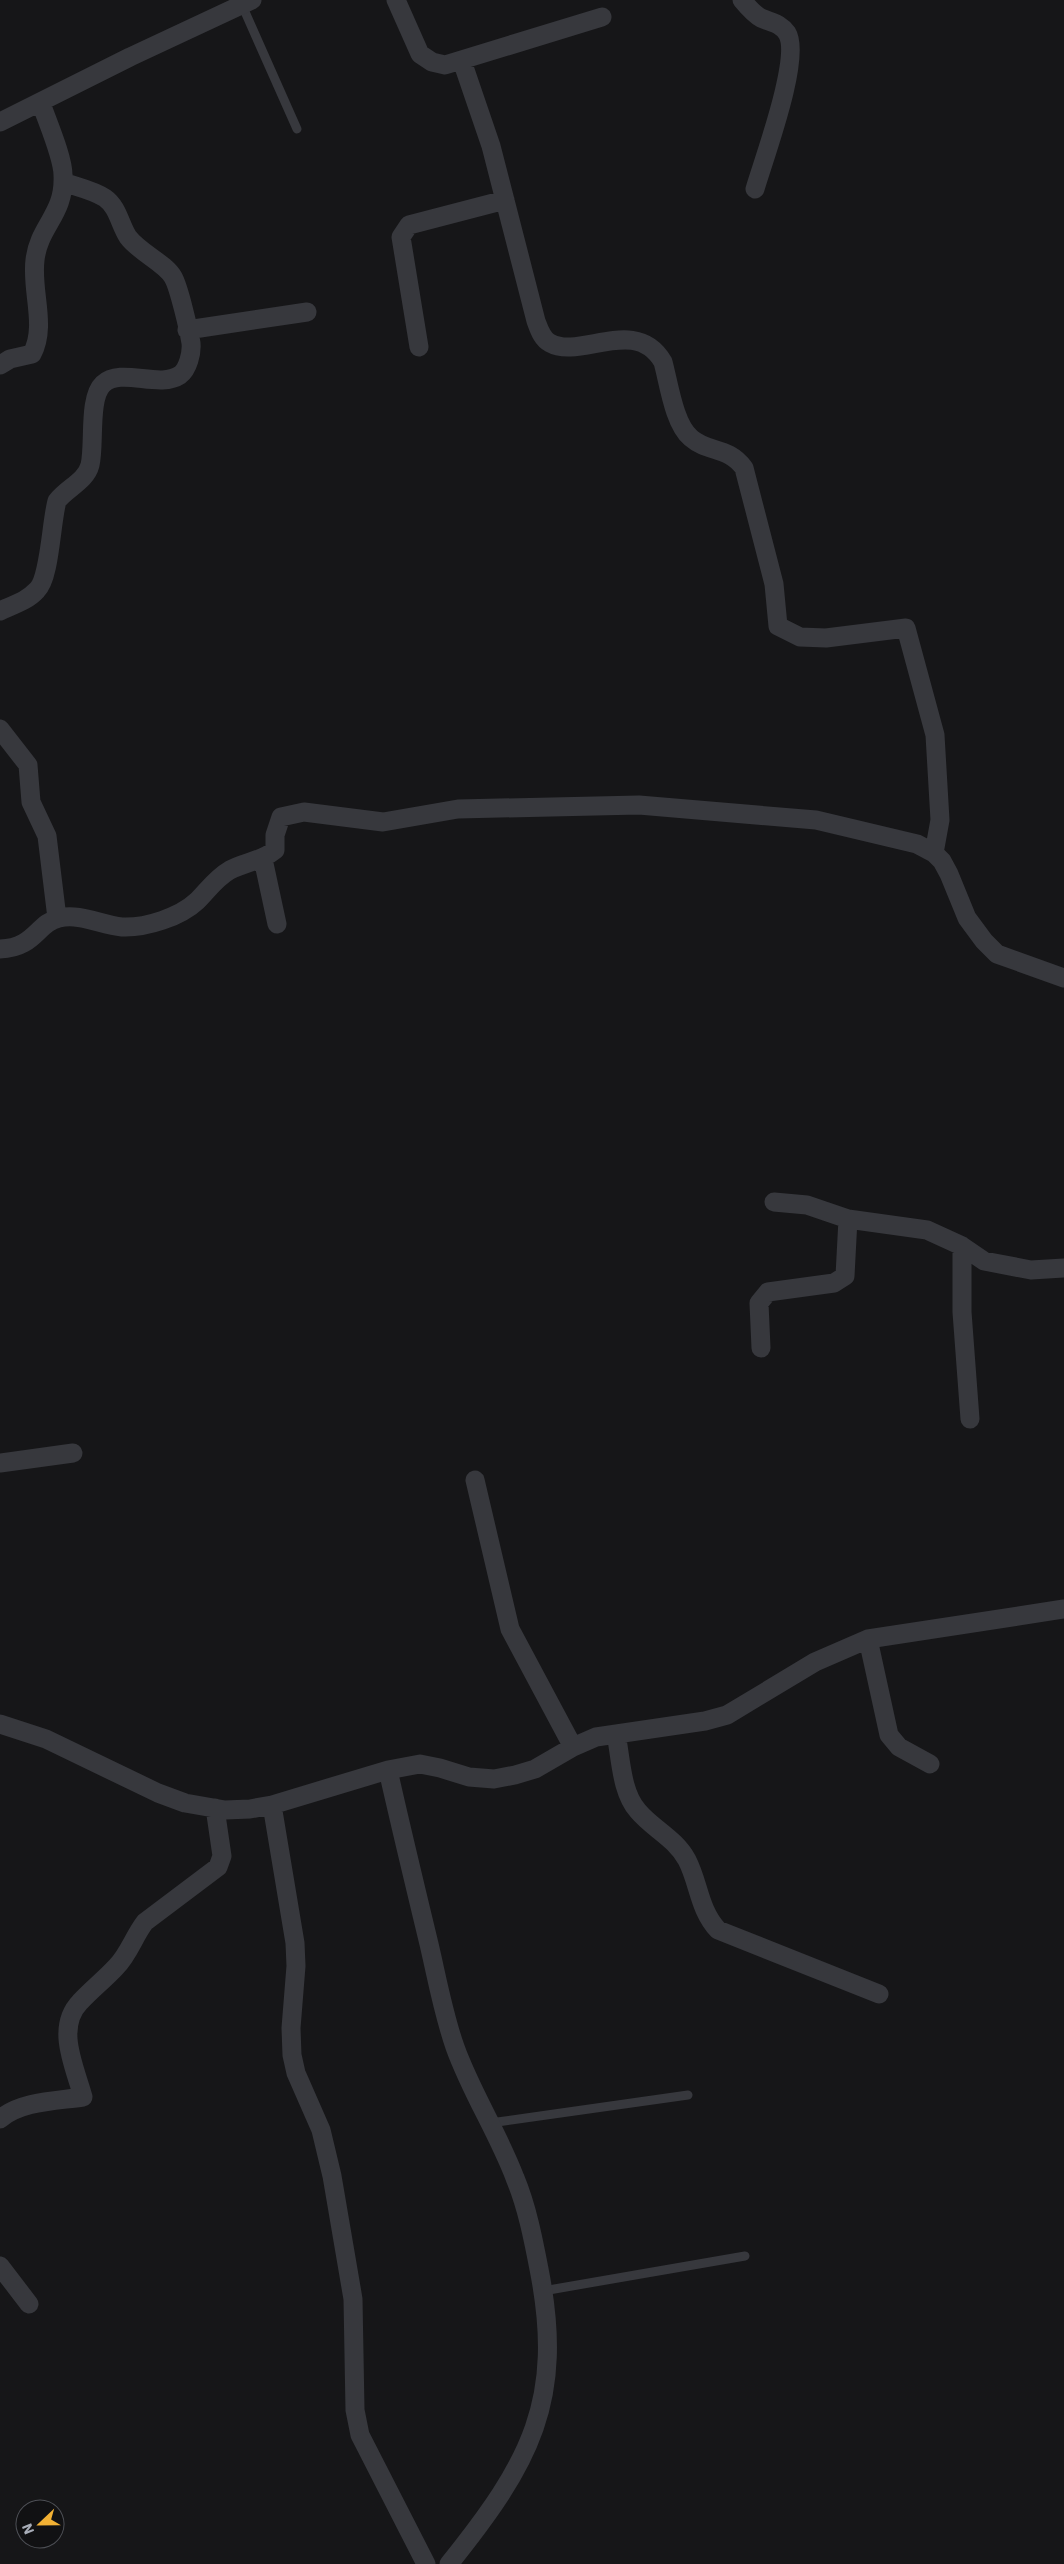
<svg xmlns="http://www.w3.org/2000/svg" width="1064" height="2564" font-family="'IBM Plex Sans',sans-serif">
	<rect width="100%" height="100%" fill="#161618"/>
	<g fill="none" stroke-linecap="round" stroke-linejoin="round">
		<path stroke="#37383d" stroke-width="9" d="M242,5l55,124
			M490,2123l198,-28
			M543,2291l202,-35"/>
		<path stroke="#37383d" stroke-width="19" d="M396,0l24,54 12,8 13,3 157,-48
			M742,0c5,6 13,15 19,18 11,5 19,5 26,15 15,24 -24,128 -32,156
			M462,61l29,85 45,175c3,8 6,18 14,22 30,17 86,-28 113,19 6,22 11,62 28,76 17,15 37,8 53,30l30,116 4,42 22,11 26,1 80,-10 29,107 5,85 -6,33
			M0,122l130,-65 122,-57
			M187,330l120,-18
			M419,347l-18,-110 8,-12 96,-25
			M0,365l10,-6 22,-5c15,-28 -1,-63 3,-94 4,-35 30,-45 28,-85 0,-18 -16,-54 -22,-72
			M0,611c13,-6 27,-10 37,-21 13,-12 14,-68 20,-89 10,-13 29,-20 33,-36 5,-20 -2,-67 13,-81 18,-17 56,5 77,-9 8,-6 12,-22 11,-32 -2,-12 -12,-56 -18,-66 -8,-14 -33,-24 -45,-40 -8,-12 -10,-30 -23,-39 -12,-8 -28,-11 -42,-16
			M0,729l28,36 3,37 16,34 10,82
			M263,859l14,65
			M0,949c35,-1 37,-26 59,-31 21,-5 42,7 63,9 24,1 58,-10 75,-26 11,-11 19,-23 33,-31 15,-8 32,-9 45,-20v-15l6,-18 23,-5 79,10 75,-13 181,-4 177,15 101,24 17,9 8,8 7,13 18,44 17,23 13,13 67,24
			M774,1202l33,3 41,14 79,11 35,16 22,15 47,9 33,-2
			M962,1246v66l8,107
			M761,1348l-2,-45 9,-11 66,-9 11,-7 3,-57
			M0,1463l73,-10
			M475,1480l35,149 63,118
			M868,1639l21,96 10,12 31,17
			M0,1724l46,15 112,54 27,10 40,7 25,-1 22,-4 116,-35 32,-6 20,4 29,9 25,2 21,-4 20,-6 38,-22 23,-10 109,-16 22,-6 88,-53 53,-23 196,-30
			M616,1734c5,24 5,58 22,77 15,18 37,27 49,49 12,23 12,50 31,70l161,64
			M388,1770c13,58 27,116 41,174 8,34 14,69 26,103 16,45 43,86 60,131 12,29 18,60 24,91 26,132 -9,194 -90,295
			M272,1805l23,138 1,23 -5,62 1,27 4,18 25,57 11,46 21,123 2,111 5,25 66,129
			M0,2119c21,-18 56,-18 83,-22 -8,-30 -28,-69 -3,-95 11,-12 25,-23 36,-35 13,-13 18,-31 29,-45l73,-55 4,-11 -7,-48
			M0,2266l29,38"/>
	</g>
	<g transform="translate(40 2524) rotate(248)"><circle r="24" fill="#111113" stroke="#4d4f55"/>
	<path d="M0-4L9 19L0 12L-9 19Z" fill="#f2b134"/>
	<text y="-8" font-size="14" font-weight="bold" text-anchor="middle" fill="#a8adb8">N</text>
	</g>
</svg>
